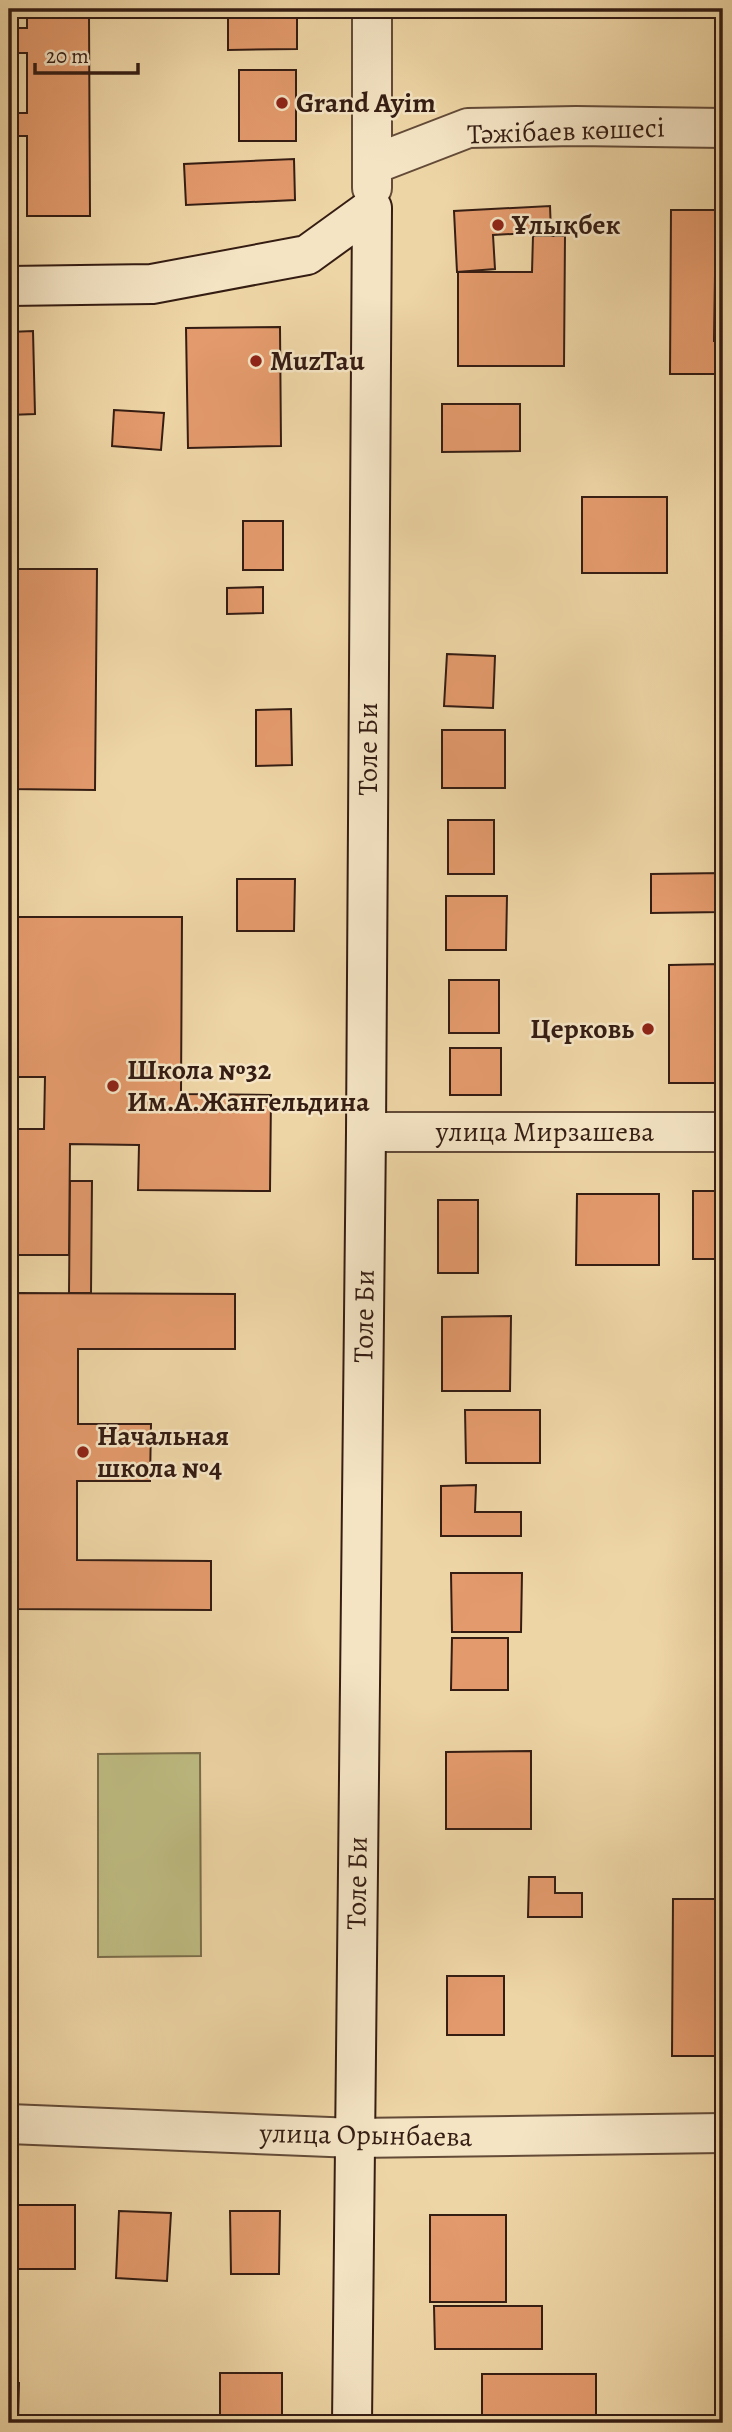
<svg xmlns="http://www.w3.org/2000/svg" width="732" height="2432" font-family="Alegreya,serif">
	<rect width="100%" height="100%" fill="#eed5a5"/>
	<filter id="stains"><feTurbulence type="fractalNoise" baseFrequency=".00286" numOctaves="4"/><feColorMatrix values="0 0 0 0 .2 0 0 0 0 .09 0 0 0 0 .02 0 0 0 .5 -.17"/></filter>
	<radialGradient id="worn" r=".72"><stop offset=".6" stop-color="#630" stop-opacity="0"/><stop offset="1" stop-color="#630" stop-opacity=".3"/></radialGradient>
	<path fill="#bebc82" stroke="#7a6c4a" stroke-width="2" d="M200,1753l1,203 -103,1v-203z"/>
	<path fill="#e39a6c" stroke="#351d13" stroke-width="2" d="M228,9h69v40l-69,1z
		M27,15h62l1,201h-63v-80h-18v-23h18v-60h-18v-25h18z
		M239,70h57v71h-57z
		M294,159l1,41 -109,5 -2,-41z
		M550,206l1,26 -58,3 2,34 -38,3 -3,-61z
		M671,210h45l-2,131h9v33h-53z
		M533,236h32l-1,130h-106v-94h74z
		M280,327l1,119 -93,2 -2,-120z
		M33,331l2,83 -26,1v-83z
		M442,404h78v47l-78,1z
		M114,410l50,3 -3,37 -49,-4z
		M582,497h85v76h-85z
		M243,521h40v49h-40z
		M9,569h88l-2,221 -86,-1z
		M263,587v26l-36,1v-26z
		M447,654l48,2 -2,52 -49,-2z
		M291,709l1,56 -36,1v-56z
		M442,730h63v58h-63z
		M448,820h46v54h-46z
		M723,873v39l-72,1v-39z
		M237,879h58l-1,52h-57z
		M446,896h61l-1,54h-60z
		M16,917h166l-1,177 90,1 -1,96 -132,-1 1,-45 -69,-1 -1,111h-60v-126h35l1,-52h-30z
		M720,964l1,119h-52v-118z
		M449,980h50v53h-50z
		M450,1048h51v47h-51z
		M70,1181h22l-1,112h-22z
		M693,1191h30v68h-30z
		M577,1194h82v71h-83z
		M438,1200h40v73h-40z
		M17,1293l218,1v55h-157v75h73l-1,57h-73v79l134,1v49l-197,-1z
		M511,1316l-1,75h-68v-74z
		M465,1410h75v53h-74z
		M476,1485l-1,27h46v24h-80v-50z
		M451,1573h71l-1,59h-69z
		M452,1638h56v52h-57z
		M531,1751v78h-85v-77z
		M529,1877h26v16h27v24h-54z
		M673,1899h50v157h-51z
		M447,1976h57v59h-57z
		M15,2205h60v64h-59z
		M119,2211l52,2 -4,68 -51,-3z
		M230,2211h50l-1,63h-48z
		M430,2215h76v87h-76z
		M434,2306h108v43h-107z
		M220,2373h62v50h-62z
		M482,2374h114v49h-114z
		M9,2383h10l-1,40h-9z"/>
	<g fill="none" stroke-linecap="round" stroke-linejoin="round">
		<g stroke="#634b38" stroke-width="42">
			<path id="street" d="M372,9v179
				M372,165l96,-37 108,-2 147,2
				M366,1132h357
				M9,2124l346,14 368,-5"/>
		</g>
		<g stroke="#351d13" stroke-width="42">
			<path id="secondary" d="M9,286l143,-2 155,-29 65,-47
				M352,2423l14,-1291 6,-924"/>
		</g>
		<use href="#street" stroke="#f4e4c4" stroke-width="38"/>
		<use href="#secondary" stroke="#f4e4c4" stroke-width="38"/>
	</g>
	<g fill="#8f2418" stroke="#f4e4c4" stroke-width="2.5">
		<circle cx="282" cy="103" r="7"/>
		<circle cx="498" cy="225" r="7"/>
		<circle cx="256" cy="361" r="7"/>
		<circle cx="648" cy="1029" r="7"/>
		<circle cx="113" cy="1086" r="7"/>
		<circle cx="83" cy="1452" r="7"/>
	</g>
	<g text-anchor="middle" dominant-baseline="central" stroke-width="5" stroke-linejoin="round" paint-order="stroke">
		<g font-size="28" font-weight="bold" fill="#351d13" stroke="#f4e4c4" text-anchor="start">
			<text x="296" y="103">Grand Ayim</text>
			<text x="512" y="225">Ұлықбек</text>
			<text x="270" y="361">MuzTau</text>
			<text x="634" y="1029" text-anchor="end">Церковь</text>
			<text x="127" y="1070">Школа №32<tspan x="127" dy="32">Им.А.Жангельдина</tspan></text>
			<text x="97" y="1436">Начальная<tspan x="97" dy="32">школа №4</tspan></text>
		</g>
		<g font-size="28" fill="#351d13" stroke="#f4e4c4">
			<text transform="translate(566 131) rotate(-2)">Тәжібаев көшесі</text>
			<text transform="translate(368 749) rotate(-90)">Толе Би</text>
			<text x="545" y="1132">улица Мирзашева</text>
			<text transform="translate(364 1316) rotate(-89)">Толе Би</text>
			<text transform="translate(357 1883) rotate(-89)">Толе Би</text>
			<text transform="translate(366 2135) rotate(1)">улица Орынбаева</text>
		</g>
	</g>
	<rect width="732" height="2432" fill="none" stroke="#eed5a5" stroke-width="35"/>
	<rect x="10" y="10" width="711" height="2411" fill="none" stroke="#351d13" stroke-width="3.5"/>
	<rect x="18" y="18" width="697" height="2397" fill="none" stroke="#351d13" stroke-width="2"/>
	<path d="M35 63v10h103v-10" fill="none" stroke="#351d13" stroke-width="3.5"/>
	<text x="46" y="63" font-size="21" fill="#351d13" stroke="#f4e4c4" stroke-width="5" paint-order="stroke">20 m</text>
	<rect width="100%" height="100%" filter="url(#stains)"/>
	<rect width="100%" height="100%" fill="url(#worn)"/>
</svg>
